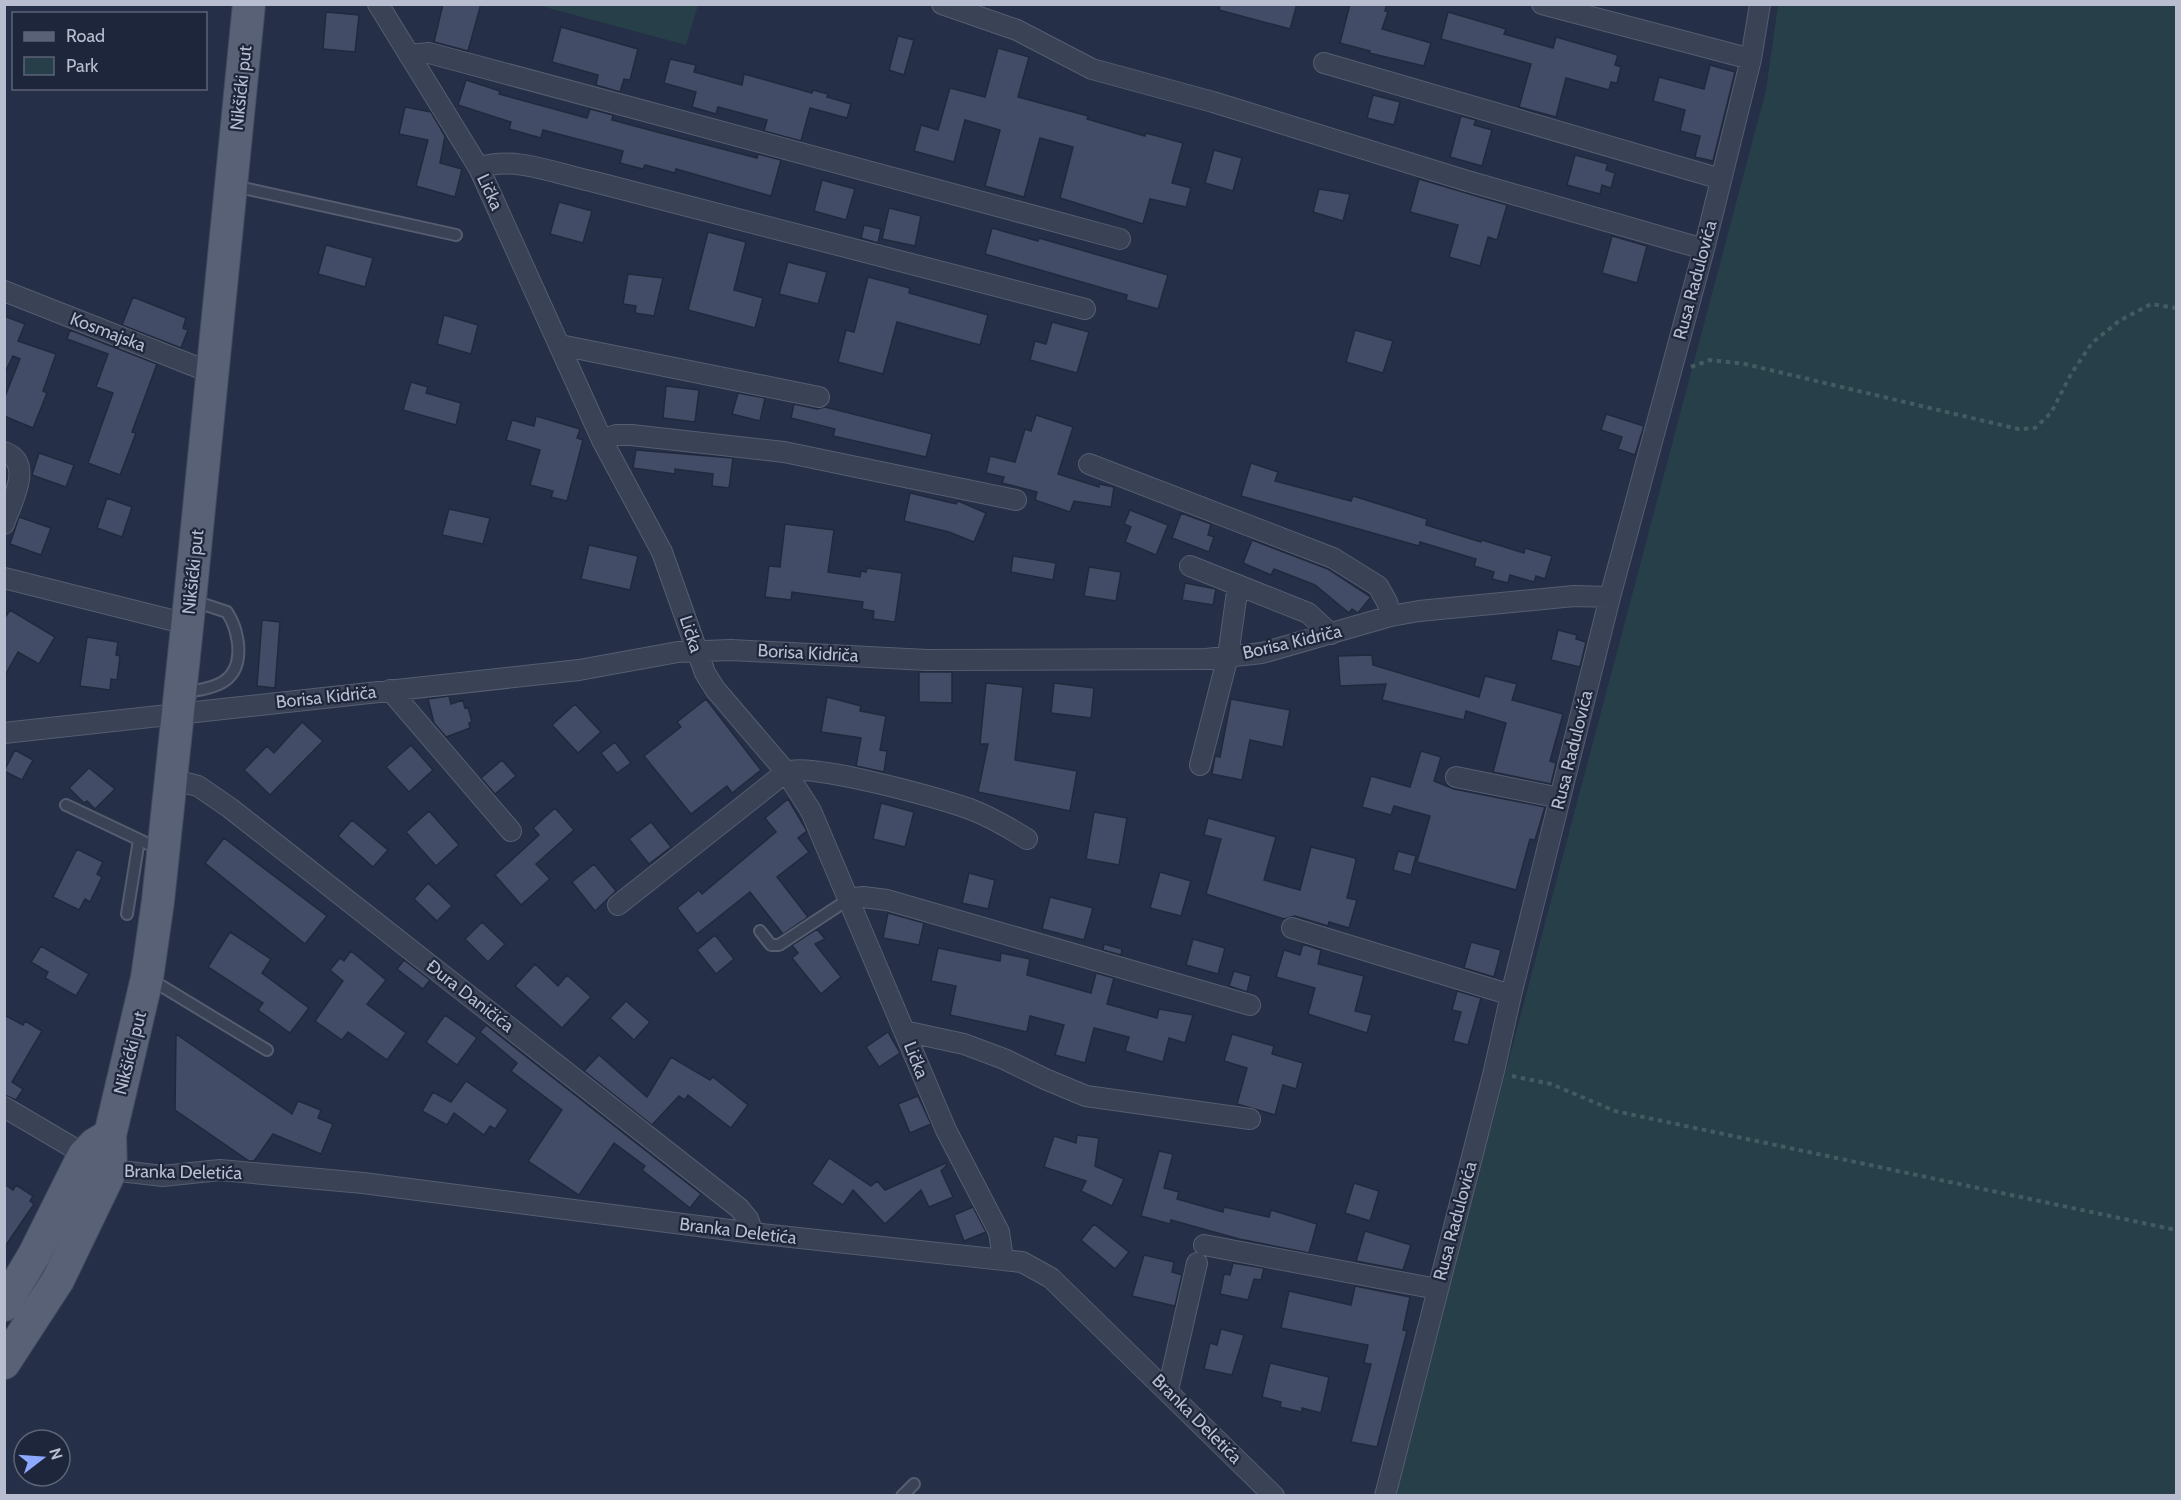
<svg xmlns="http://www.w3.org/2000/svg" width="2181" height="1500" font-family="Cabin,sans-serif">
	<rect width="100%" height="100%" fill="#252f47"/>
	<path fill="#273f48" d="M537,5h161l-12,40z
		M1778,5h398v1490l-783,1 373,-1406z"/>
	<path fill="#424c67" stroke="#21293d" stroke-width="1.5" d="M443,4h38l-13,47 -34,-9z
		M1220,4h77l-7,25 -71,-19z
		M1350,4h37l-2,7 3,1 -6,17 49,14 -7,23 -55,-13 1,-2 -30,-8z
		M326,12l33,3 -4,37 -32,-3z
		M1448,12l58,17 -2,5 49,14 3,-11 62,18 -3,10 6,2 -4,16 -6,-1 -2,8 -43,-12 -10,39 -37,-10 12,-43 -90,-25z
		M561,27l77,22 -8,31 -6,-1 -4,13 -24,-7 2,-10 -46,-13z
		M898,36l16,4 -10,35 -15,-5z
		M998,48l31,9 -11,40 70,19 -1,3 58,17 1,-3 37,10 -11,40 19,5 -5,19 -36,-8 -7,25 -83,-26 13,-51 -33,-9 -16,59 -39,-11 15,-56 -35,-10 -11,42 -40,-11 7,-26 17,5 12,-42 35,9z
		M670,59l26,6 -2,7 48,13 2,-11 68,19 1,-3 15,4 -1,3 24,7 -4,14 -37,-10 -9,33 -37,-10 3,-11 -49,-13 -2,7 -24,-7 4,-15 -32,-9z
		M1710,65l25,7 -22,89 -18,-4 5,-21 -20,-5 5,-21 -32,-9 6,-24 45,12z
		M466,80l34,11 -1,3 88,24 3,-9 23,6 -1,5 45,12 100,26 1,-4 23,6 -10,36 -95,-27 -1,4 -30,-8 -2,4 -23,-6 3,-12 -61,-16 -19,-5 -2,8 -32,-9 2,-7 -53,-17z
		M1373,95l27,7 -6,23 -27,-7z
		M405,107l26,5 14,24 -5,27 22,6 -7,28 -39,-11 12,-46 -29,-6z
		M1461,116l15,4 -2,5 18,5 -10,36 -32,-9z
		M1214,150l28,8 -9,33 -28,-8z
		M1575,155l33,9 -2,6 9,3 -4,15 -9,-3 -2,9 -33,-9z
		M1419,179l88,26 -10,35 -9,-3 -8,29 -31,-9 9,-32 -48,-13z
		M822,180l33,9 -9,31 -32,-9z
		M1319,189l31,5 -7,27 -30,-9z
		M559,202l33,9 -9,32 -33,-9z
		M889,208l32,8 -6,30 -33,-7z
		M864,225l17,4 -3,14 -17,-5z
		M992,228l46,13 1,-3 129,37 -10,34 -32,-9 1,-5 -142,-41z
		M708,232l38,10 -12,48 29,8 -8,30 -67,-18z
		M1612,236l35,10 -10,37 -35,-10z
		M326,245l47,13 -8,29 -47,-13z
		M788,262l39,10 -9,32 -39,-10z
		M628,274l35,4 -9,38 -19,-3 1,-7 -13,-2z
		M868,277l42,11 -1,5 79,22 -8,30 -83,-23 -14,52 -45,-12 8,-32 8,2z
		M133,297l53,21 -3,10 5,2 -7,18 -59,-23z
		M444,315l34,10 -7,29 -34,-10z
		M4,316l21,8 -7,17 38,13 -13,37 4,2 -14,35 -29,-12v-17l16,-40 -7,-3 -9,18z
		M1052,322l37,10 -12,41 -47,-13 5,-19 11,3z
		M70,330l87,34 -25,68 4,1 -16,42 -32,-12 25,-70 -17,-6 12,-33 -41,-15z
		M1355,330l38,11 -10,32 -37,-11z
		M411,382l17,5 -2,6 35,10 -5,22 -53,-15z
		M666,386l33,4 -4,32 -32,-4z
		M738,393l27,5 -5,23 -28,-7z
		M794,404l23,5 8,-2 107,27 -6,23 -93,-21 2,-7 -44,-11z
		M1606,414l38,12 -9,29 -17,-6 4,-12 -21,-7z
		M1036,415l37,12 -15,47 41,13v-3l15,3 -3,20 -37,-6 -4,11 -35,-12 2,-8 -35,-9 2,-6 -18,-4 4,-17 25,6 10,-33 6,2z
		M536,416l44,13 -3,9 6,2 -16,61 -16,-4 2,-6 -23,-6 10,-35 -34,-10 6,-20 22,6z
		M636,450l97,8 -4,30 -17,-2 1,-12 -38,-5v5l-42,-6z
		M39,453l35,12 -8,22 -34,-12z
		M1251,463l27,9 -3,9 76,20 2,-5 74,23 -1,6 55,17 1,-2 42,13 1,-5 27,8 -7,23 -9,-3 -2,6 -24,-7 -2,8 -16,-4 2,-7 -20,-6 2,-7 -56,-17 -1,4 -178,-50z
		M910,493l46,11 2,-3 28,12 -12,29 -25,-10 -45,-11z
		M107,498l25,9 -10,30 -25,-9z
		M449,509l41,9 -7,26 -41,-9z
		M1130,510l38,15 -12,30 -31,-13 6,-15 -7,-3z
		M1181,513l30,11 -3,11 6,2 -5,15 -37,-14z
		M19,517l32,11 -10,27 -31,-11z
		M785,524l49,6 -6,42 32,5 1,-6 5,1 1,-4 35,5 -7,49 -22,-3 1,-8 -12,-2 1,-7 -71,-10 -1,8 -26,-3 4,-31 11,1z
		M1252,540l76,29 43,28 -13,16 -6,-4 -3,4 -34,-28 -41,-16 -3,6 -28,-12z
		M589,545l49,11 -8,34 -49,-11z
		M1013,556l43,7 -3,17 -42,-8z
		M1089,567l32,5 -5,29 -32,-5z
		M1185,583l31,6 -3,16 -31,-5z
		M10,610l45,27 -16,27 -21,-12 -14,25v-58z
		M262,620l18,2 -5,66 -18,-2z
		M1558,630l19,5 -1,4 10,3 -6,25 -29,-7z
		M87,637l31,5 -2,13 4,1 -3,24 -6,-1 -1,11 -30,-4z
		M1372,655l1,10 106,32 6,-21 32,8 -5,16 51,14 -13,47 6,2 -5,21 -58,-12 13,-49 -40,-12 -2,9 -82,-20 4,-16 -46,2 -2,-30z
		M919,672h33v31l-33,-1z
		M986,683l37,4 -8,73 62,11 -7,40 -92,-19 10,-48h-8z
		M1054,683l40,5 -3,30 -40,-5z
		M449,696l2,8 12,-4 2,8 3,-1 4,15 -3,1 1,5 -24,9 -12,-14 -6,-24z
		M827,697l34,9 -1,5 26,5 -6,34 7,1 -3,21 -28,-6 5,-28 -40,-6z
		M706,699l55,71 -29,23 -5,-7 -36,28 -47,-58 37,-29 -4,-5z
		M1231,699l59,11 -7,37 -33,-7 -8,40 -30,-6 3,-18 5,1z
		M575,704l26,28 -23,21 -26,-28z
		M302,722l21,19 -53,54 -26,-25 23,-24 7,7z
		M615,742l16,21 -14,10 -16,-20z
		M411,745l22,25 -24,22 -23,-25z
		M15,750l18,10 -11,20 -18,-9z
		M1421,751l20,6 -7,24 20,8 91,18 -10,33 -5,-1 -14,51 -99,-28 13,-46 -36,-10 -3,9 -29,-8 9,-31 39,11z
		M502,760l14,16 -21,18 -14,-16z
		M89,768l26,21 -20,20 -8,-8 -3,2 -15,-15z
		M788,799l19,32 -9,7 11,14 -32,25 31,40 -25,17 -33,-42 -53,42 -20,-26 22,-18 3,4 74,-62 -11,-14z
		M881,803l33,9 -9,35 -32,-8z
		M555,808l19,22 -38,34 14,15 -29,26 -26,-30 44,-40 -6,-7z
		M429,811l30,34 -23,21 -30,-34z
		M1094,812l33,6 -8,47 -33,-6z
		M1208,818l68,19 -12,43 36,10 11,-43 44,11 1,3 -9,37 10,2 -8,28 -20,-6 -1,4 -33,-10 -11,3 -78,-25 15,-55 -17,-4z
		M352,820l36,30 -15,17 -35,-31z
		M651,822l20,25 -22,17 -20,-25z
		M224,838l103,78 -22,28 -100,-81z
		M77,849l26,13 -6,12 5,3 -12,25 -5,-3 -6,11 -26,-13z
		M1398,851l18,5 -5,19 -18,-5z
		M594,864l22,27 -21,20 -23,-29z
		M1160,872l31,9 -10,35 -31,-8z
		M969,873l26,7 -7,29 -26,-6z
		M428,883l24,23 -15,15 -23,-22z
		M1050,897l43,11 -9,32 -42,-11z
		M888,913l36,10 -5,22 -36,-7z
		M482,922l23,22 -17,18 -23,-23z
		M817,929l8,10 -10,5 26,33 -20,17 -29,-36 6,-5 -6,-8z
		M230,932l41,27 -9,14 47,35 -19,25 -32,-23 5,-7 -55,-36z
		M715,935l19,24 -18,15 -19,-24z
		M1193,939l32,9 -7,26 -32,-9z
		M1471,942l30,8 -7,27 -30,-9z
		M1104,944l18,5 -1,6 -18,-5z
		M1303,944l18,6 -3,14 46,12 -9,35 17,4 -5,18 -59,-19 7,-26 -39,-11 8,-27 16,5z
		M41,946l48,28 -13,22 -31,-18 3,-6 -17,-10z
		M938,948l62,13 1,-8 29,6 -3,16 64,18 5,-20 18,5 -7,26 50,14 2,-9 34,6 -8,28 -16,-5 -6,24 -38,-11 4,-14 -35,-9 -9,35 -30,-8 9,-30 -34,-9 -3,16 -77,-17 6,-29 -25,-5z
		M351,951l35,29 -19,24 39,29 -19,27 -39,-28 -6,8 -27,-19 28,-40 -13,-11 10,-12 4,3z
		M404,960l26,20 -7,9 -26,-20z
		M535,964l23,22 9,-11 24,22 -29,31 -47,-42z
		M1234,971l17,5 -4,16 -18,-6z
		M1457,991l24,7 -13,47 -15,-4 8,-29 -9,-2z
		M626,1001l24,21 -16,18 -24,-22z
		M4,1015l19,10 2,-4 17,10 -30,51 11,7 -7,11 -12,-5z
		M445,1015l32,23 -20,27 -31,-23z
		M486,1025l215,169 -11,14 -48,-38 3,-4 -31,-23 -35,52 -51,-34 34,-51 -51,-39 6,-8 -37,-31z
		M888,1032l12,21 -21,14 -13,-20z
		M176,1034l116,80 6,-13 23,9 -3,8 15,6 -12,30 -48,-20 -19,27h-5l-74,-51z
		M1232,1034l42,12 -2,8 31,9 -7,26 -13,-4 -8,30 -38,-11 10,-36 -23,-7z
		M599,1055l48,42 24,-40 39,23 3,-3 35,28 -17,23 -43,-33 -3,5 -6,-4 -27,29 -68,-54z
		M466,1081l42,29 -13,19 -5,-3 -6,9 -30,-22 -7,12 -25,-14 11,-19 18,10z
		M918,1096l13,28 -21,9 -12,-29z
		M1077,1135l22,3 -4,28 29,13 -12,27 -31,-15 5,-10 -42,-14 10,-31 22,7z
		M1159,1151l14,3 -9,34 15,4 -2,7 46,13 1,-5 45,10 2,-7 46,14 -8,29 -70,-14 -68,-19 -1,4 -29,-8z
		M829,1158l42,28 6,-5 8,9 61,-27 1,2 -6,6 12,26 -24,10 -8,-17 -36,34 -32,-34 -10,15 -31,-21z
		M1354,1183l25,8 -9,30 -25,-8z
		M4,1184l9,6 3,-5 17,11 -3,5 4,3 -30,44z
		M973,1207l13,25 -22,9 -10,-26z
		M1094,1224l35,28 -14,17 -34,-29z
		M1365,1231l46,14 -8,25 -47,-9z
		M1144,1255l30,7 -2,10 10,3 -7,31 -43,-10z
		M1233,1263l31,5 -3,12 -7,-1 -6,21 -28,-6 4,-20 6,1z
		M1355,1286l55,11 -7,33 4,1 -30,116 -26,-5 20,-78 -7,-1 4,-18 -87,-17 8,-37 62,14z
		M1221,1329l23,6 -12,40 -28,-6 6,-26 7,2z
		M1270,1363l59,14 -8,36 -19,-5v4l-22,-5 1,-5 -19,-5z"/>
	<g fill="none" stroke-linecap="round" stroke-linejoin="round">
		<g stroke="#565d70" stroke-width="14">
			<path id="lane" d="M234,186l222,49
				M183,692c33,-3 59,-10 55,-49 -2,-12 -4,-20 -11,-31l-36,-12
				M66,805l95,45
				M127,914l12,-74
				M760,931l11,14h8l70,-46
				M150,979l117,71
				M902,1496l12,-12"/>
		</g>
		<g stroke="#565d70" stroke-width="22">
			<path id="street" d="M378,4l101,164 123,272 60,112 43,121 10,16 71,83 25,39 135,319 53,102 4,27
				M942,4l75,26 75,39 121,33 251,78 240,69
				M1542,4l209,55
				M409,55l20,-2 691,186
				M1324,63l397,116
				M479,168c35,-13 77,6 112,13l494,128
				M4,291l208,82
				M560,345l259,52
				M602,440l14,-5h15l153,17 232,48
				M4,452c31,11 7,50 0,72
				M1089,464l244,94 45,28 9,16 4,14
				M1190,566l118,47 23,21
				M4,578l183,46
				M390,690l121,141
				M4,733l575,-63 99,-18 53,-2 196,10 279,-1 56,-6 129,-37 28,-5 155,-15 36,1
				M1200,765l28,-109 10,-71
				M1456,777l104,21
				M171,779l27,7 32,22 509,400 9,11 5,14
				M849,899l14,-2 24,3 363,105
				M618,905l168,-133c22,-11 155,27 184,37 21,8 38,18 57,30
				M1292,928l219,67
				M904,1031l60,13 40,15 41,20 41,17 164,23
				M4,1107l107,63 52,6 57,-6 143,13 390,50 269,29 29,16 223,218
				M1204,1245l233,44
				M1168,1390l29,-127
				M1385,1496l109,-425 17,-76 99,-398 94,-348 47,-190 9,-55"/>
		</g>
		<g stroke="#444b5f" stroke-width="34">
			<path id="primary" d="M4,1305l30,-50 50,-100 11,-11 15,-9
				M4,1363l54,-83 53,-110 -1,-35 37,-157 11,-77 32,-302 59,-595"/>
		</g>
		<path stroke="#435b61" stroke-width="4" stroke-dasharray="4.5 4.5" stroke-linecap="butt" d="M1691,367l19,-7 35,4 273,65 17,-1 16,-15 20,-39 21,-31 27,-22 32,-17 25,4
			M1512,1076l39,8 64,27 561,119"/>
		<use href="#lane" stroke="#3a4256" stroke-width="10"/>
		<use href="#street" stroke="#3a4256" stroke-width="20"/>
		<use href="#primary" stroke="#586176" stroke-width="32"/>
	</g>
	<g text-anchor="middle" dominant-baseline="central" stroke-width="4.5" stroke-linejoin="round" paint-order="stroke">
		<g font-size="18" fill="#b8becf" stroke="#1e263c">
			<text transform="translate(241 88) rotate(-84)">Nikšićki put</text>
			<text transform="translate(490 192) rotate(65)">Lička</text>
			<text transform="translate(1695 280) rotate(-75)">Rusa Radulovića</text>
			<text transform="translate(108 332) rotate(21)">Kosmajska</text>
			<text transform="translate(193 572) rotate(-84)">Nikšićki put</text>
			<text transform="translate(691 634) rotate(72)">Lička</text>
			<text transform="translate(1292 642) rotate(-13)">Borisa Kidriča</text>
			<text transform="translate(808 653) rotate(3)">Borisa Kidriča</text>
			<text transform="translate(326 697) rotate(-6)">Borisa Kidriča</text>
			<text transform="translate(1572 750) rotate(-76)">Rusa Radulovića</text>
			<text transform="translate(470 996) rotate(38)">Đura Daničića</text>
			<text transform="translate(130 1053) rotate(-76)">Nikšićki put</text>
			<text transform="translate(916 1060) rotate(68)">Lička</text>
			<text transform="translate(183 1172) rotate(1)">Branka Deletića</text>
			<text transform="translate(1455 1221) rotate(-75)">Rusa Radulovića</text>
			<text transform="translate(738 1231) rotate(7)">Branka Deletića</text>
			<text transform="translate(1197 1419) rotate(45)">Branka Deletića</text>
		</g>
	</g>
	<rect width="2181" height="1500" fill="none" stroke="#b8becf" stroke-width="12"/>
	<rect x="12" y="12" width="195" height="78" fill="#1e263c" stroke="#5c6377" stroke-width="1.5"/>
	<rect x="24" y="32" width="30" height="9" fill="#586176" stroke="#5c6377" stroke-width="1.5"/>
	<text x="66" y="42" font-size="18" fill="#b8becf">Road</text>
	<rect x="24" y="57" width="30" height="18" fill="#273f48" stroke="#5c6377" stroke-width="1.5"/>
	<text x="66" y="72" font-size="18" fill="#b8becf">Park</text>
	<g transform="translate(42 1458) rotate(73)"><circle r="28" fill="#1e263c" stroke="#5c6377" stroke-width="1.5"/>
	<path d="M0-4.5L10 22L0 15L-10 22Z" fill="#8da9ff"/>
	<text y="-9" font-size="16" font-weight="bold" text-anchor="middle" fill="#b8becf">N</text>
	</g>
</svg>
